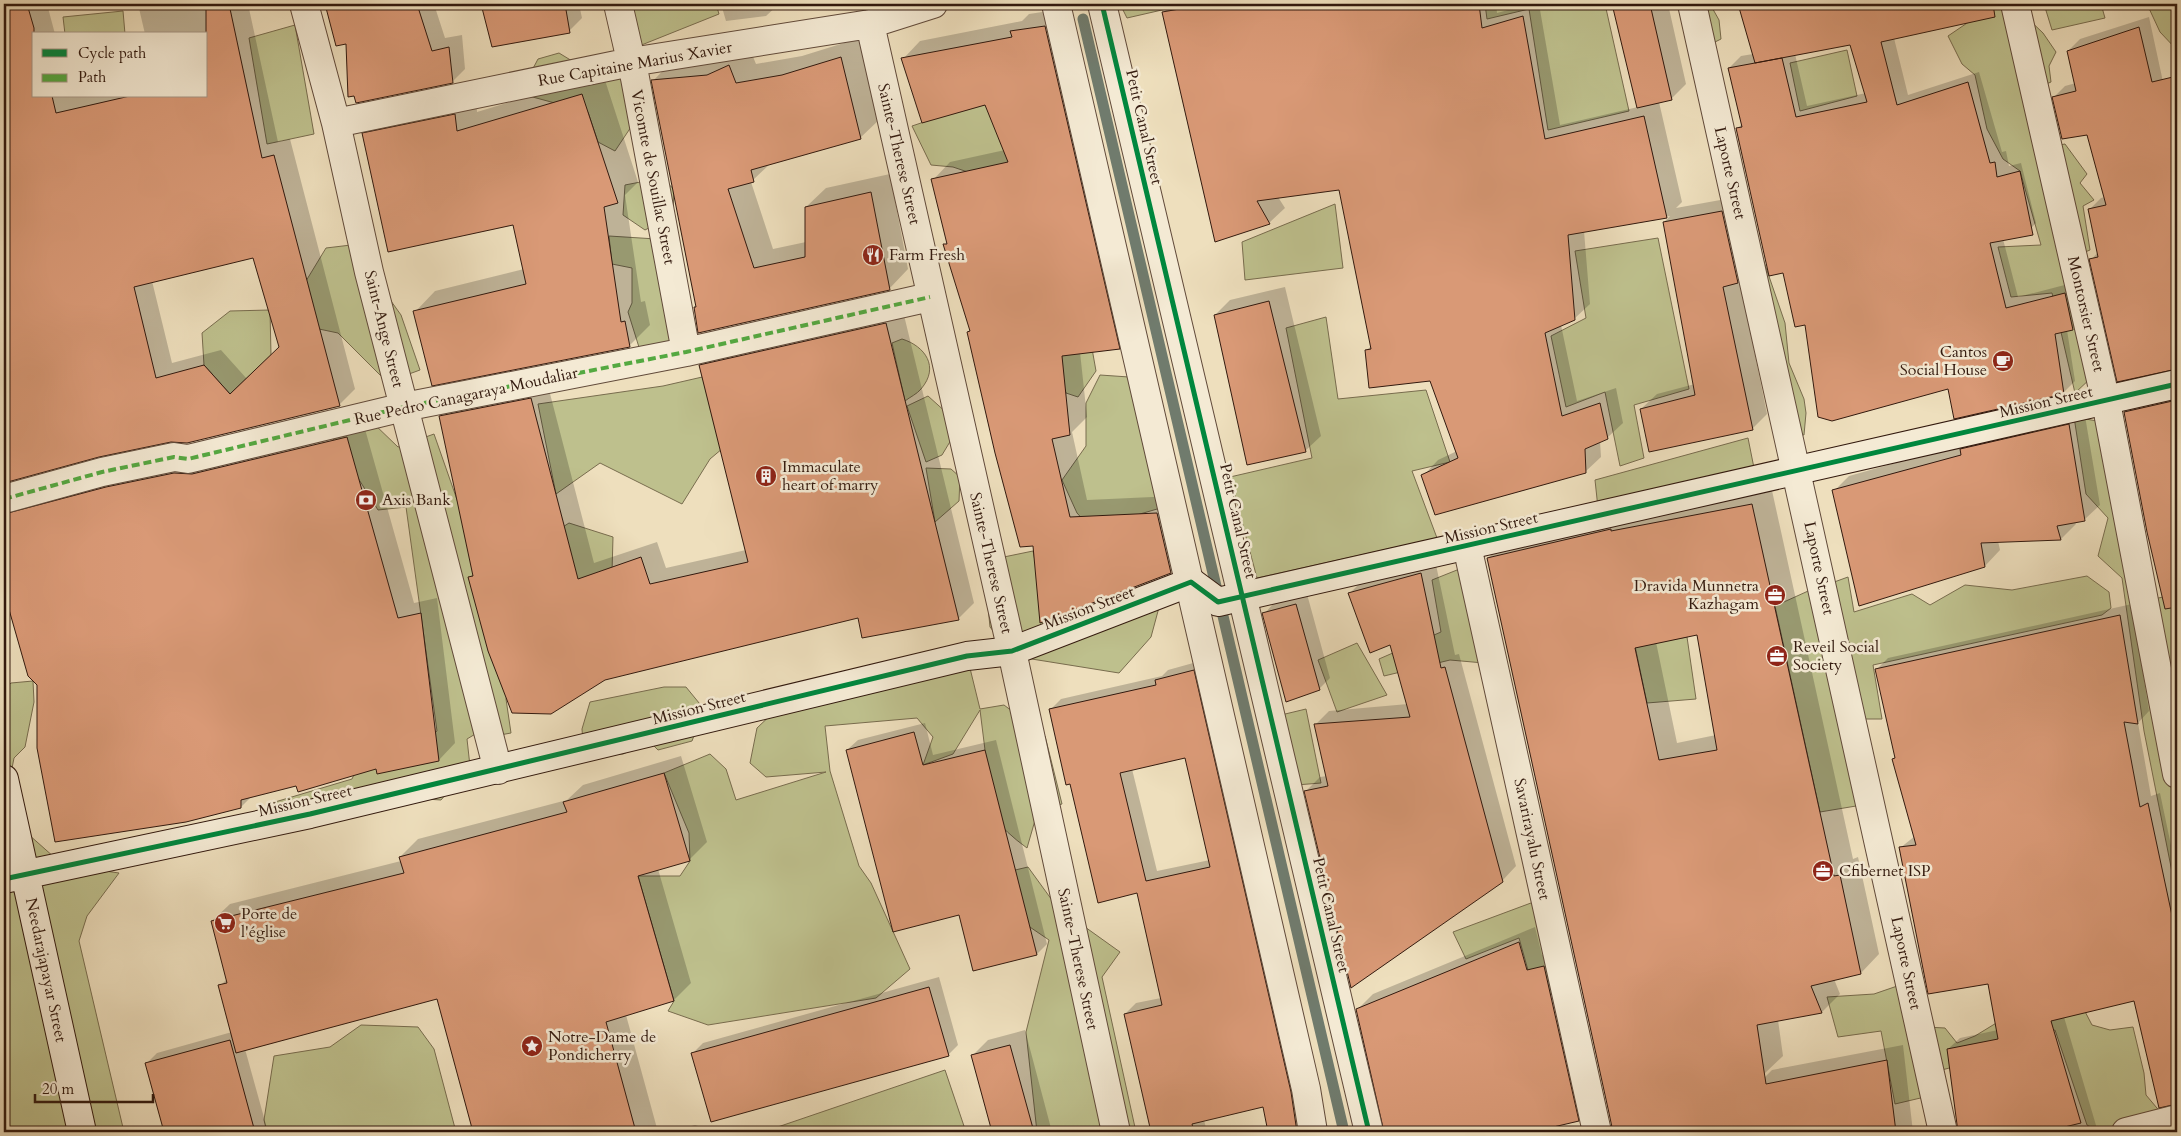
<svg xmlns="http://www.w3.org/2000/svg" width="2181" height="1136" font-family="Cardo,serif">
	<rect width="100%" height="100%" fill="#eedfbd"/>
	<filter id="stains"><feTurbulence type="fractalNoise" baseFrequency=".004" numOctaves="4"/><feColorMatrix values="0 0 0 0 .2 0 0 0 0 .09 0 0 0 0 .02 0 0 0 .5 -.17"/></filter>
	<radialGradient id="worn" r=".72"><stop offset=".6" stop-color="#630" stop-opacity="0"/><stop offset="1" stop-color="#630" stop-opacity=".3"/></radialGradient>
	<path fill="#bec08d" stroke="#786c4e" d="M628,4h88l3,10 -85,34z
		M1120,4h68l-61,14z
		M1485,4h120l24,107 -81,19 -19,-121 -42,10z
		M1696,4h14l9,16 2,19 -16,8z
		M1974,4h35l83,373 -17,16 -23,-100 -41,4 -13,-50 43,-2 -21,-74 -17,-12 -16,-30 -12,-54 -13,-11 -14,-28 28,-19z
		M2044,4h57l4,14 -53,12z
		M2147,4h30v46l-17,-18z
		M123,11l2,23h-60l-2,-17z
		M2022,13l21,20 13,19 -7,14 2,16 -12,5z
		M295,25l19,109 -47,10 -18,-106z
		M1847,50l10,46 -57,15 -10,-48z
		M559,53l41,25 18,-9 17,52 -20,30 -17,-9 -10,-30 -59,-16 -1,-18 10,-19z
		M1025,94l-13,93 -59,-20 -22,-2 -19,-39 30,-10z
		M2065,144l22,30 -7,9 14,17 -11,6 7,44 -17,7 -25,-110z
		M661,178l13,11 -1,26 -28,15 -22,-15 2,-30z
		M1335,204l8,64 -98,12 -3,-38z
		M609,236l63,4 5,114 -9,16 -25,-10 -15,-48 4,-9v-35l-20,-4z
		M1658,238l31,151 -55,16 10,53 -24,8 -15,-74 -39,15 -15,-71 35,-18 -11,-67z
		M351,245l50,70 19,55 -33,12 -49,-49 -19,-4 -13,-48 20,-33z
		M1761,253l24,70 4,40 15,36 2,14 -2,22 -10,-1z
		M270,310l1,45 -41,39 -26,-29 -2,-32 28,-22z
		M1326,317l12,82 88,-9 24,72 -38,9 25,67 -180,40 -27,-101 82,-19 -26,-130z
		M1059,330l32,13 5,28 -18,26 -12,-4 -6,-15z
		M902,339c23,7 38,28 19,50 -4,5 -11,8 -16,12l-13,-58z
		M711,375l30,58 -31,26 -28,45 -82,-41 -44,31 -18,-90 125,-18z
		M1100,375l29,2 35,130 -24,7 -41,23 -22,-24 -15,-33 24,-34v-43z
		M928,396l20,18 6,21 -12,20 -16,7 -19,-56z
		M2074,417l29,5 74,385v90l-33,-166 -22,-153 -24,-22 10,-38 -22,-24z
		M372,422l26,25 36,-13 41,117 51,73 -20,75 5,34 -11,2 -13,-8 -20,12 3,27 -29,34 -61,-4 -102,17 -3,-11 77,-23 11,-24 56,-10 18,-14 -31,-224 -28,3 -20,-32 -29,-20 7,-29z
		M1748,438l7,35 -157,35 -3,-28z
		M926,468l25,1 9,8 -1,24 -24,21z
		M569,523l44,14 -1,35 -20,19 -65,-41z
		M1033,551l15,72 113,-23 -10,37 -32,36 -106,-17 -23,-29 -6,-61 15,-8z
		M1462,568l22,95 -34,-3 -66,16 -5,-17 62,-27 -9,-52z
		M2087,576l22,16 2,16 -9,7 -229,50 9,54h-24l-32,-134 22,-8 6,35 58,-18 18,11 35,-20 47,5z
		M1817,587l45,218 -42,7 -45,-206z
		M2177,594v154l-28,-148z
		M1687,637l9,62 -49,4 -12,-57z
		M1357,643l30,52 -50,17 -19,-52z
		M967,656l13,53 24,-4 41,31 17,68 -24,6 -11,38c-28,-20 -47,-44 -61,-76l19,-22 -5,-40 -27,44 -30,11 10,-28 -16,-19 -92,8 5,45 29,95 12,17 39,86 -34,29 -168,27 -40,-14 6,-10 -36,-125h42l10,-15 -1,-28 -25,-60 46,-19 16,15 10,31 90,-28 -60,5 -16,-14 7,-35 35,-33z
		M33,681l1,21 -9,45 -11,11 -7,36 -3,2v-106l7,-7z
		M664,687h22l18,22 -12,32 -34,9 -8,-8 -27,12 -39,1 -2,-26 8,-27z
		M1306,709l15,74 -25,2 -15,-70z
		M4,823l24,11 35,31 56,8 -32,43 -8,25 45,191h-114l-6,-11z
		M1028,867l29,40 63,45 -18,25 34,155h-99l-11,-100 23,-92 -28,-19 -10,-50z
		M1539,900l21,94 -25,1 -16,-57 -53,21 -13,-27z
		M1906,983l23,113 -34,8 -14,-73 -43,6 -11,-40 47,-3z
		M2079,1000l13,25 18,5 23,-3 11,46 2,22 16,19 -26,10 -38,7 -11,-6 -32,-95 -79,18 -23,19 -15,4 -13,-44 20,1 12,15 18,-7 54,-33z
		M361,1025l57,2 16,22 22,83h-189l-3,-12 10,-64 56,-9z
		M945,1070l21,62h-203z"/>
	<path fill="#0003" fill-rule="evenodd" d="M4,4h43l8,30h-21v62l38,1 134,-1v-62h-61l-7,-30h110l30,138 12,-3 65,250 -16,16 -241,51 -93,25v6l358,-65 51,181 23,-5 18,145 -16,17 -62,7 -80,17 -45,12 -11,11 -203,-123 -9,-8 -25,-87zM254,256l26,91 -33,32 -26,-29 -49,13 -20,-82z
		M327,4h107l11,34 17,-3 3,34 -13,13 -105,-40 -10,2z
		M483,4h96l3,14 -13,13 -76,14z
		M721,4h58l-13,12 -40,5z
		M1172,4h324l1,9 33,-9h9l21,121 78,-18 -24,-103h54l18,80 -15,15 -12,3 23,100 -6,6 61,-11 3,83 27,134 -15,15 -111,-20 16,-15 38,-10 -31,-162 6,-6 -86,15 6,73 -16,15 -13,6 16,76 39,-13 7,35 -16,15 -7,3 1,16 -16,15 -162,4 15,-16 19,-9 -26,-72 -65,-28 6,-6 -32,-156 -62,8 7,11 -16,15 -53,17 -53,-227z
		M1739,4h244l1,5 -90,29 14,57 71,-23 23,80 4,-1 3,15 12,-3 15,60 -12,12 -21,4 15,58 58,-15 8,35 -11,12 -6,1 8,51 -11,11 -109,25 -6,-30 -143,-63 -22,-52 -47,-143 5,-5 -13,-56 12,-12 12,-2zM1851,43l15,50 -59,13 -12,-52z
		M1062,9l74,322 -17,17 -39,4 7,65 -15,15 15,68 87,-4 14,59 -18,17 -136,-28 -66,-212 3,-3 -26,-84 3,-3 -15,-62 17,-18 55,-12 -19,-46 -83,-45 17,-18 102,-20 7,-7z
		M2149,17l19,88 -2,78 11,-3v188l-3,-1 -83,-107 7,-8 -8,-43 11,-11 4,-1 -17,-64 -34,-36 11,-11 11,-3 -8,-32 12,-12z
		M860,38l20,81 -20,19 -88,24 -21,20 22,67 33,-7v-35l20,-19 64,-14 18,95 -19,20 -194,19 2,-2 -44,-225 19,-20 77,-14 7,17 46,-8z
		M603,74l35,108 -13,13 16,107 4,-1 5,24 -21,21 -214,-34 20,-21 89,-22 -10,-46 -150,-89 20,-21 92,-19 1,18z
		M1285,287l36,149 -16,15 -90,-136 15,-15z
		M902,307l72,296 -16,16 -99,-2 -390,-39 5,-5 -34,-157 17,-16 90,-18 47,181 63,-21 9,26 80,-18 -46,-184 17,-17z
		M2177,392v198l-15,4 -37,-181 12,-12z
		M2084,410l16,95 -16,15 -9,2 1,2 -15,15 -63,2 2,9 -15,16 -125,38 -26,-113 15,-15z
		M1771,486l82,373 5,-2 21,97 -18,19 -27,6 6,15 -18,18 -44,8 5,36 -19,18 -276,-516 19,-19zM1698,633l18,102 -39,8 -21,-101z
		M1435,560l20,95 4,-1 57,212 -14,15 -196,-90 14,-14 7,-1 -12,-51 14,-14 79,-7 -17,-61 -41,-50 14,-14z
		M1307,594l23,84 -11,11 -55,-75 10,-11z
		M2132,604l17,107 -11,12 13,73 9,-3 17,81v230l-17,2 -25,-106 -71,17 34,115h-139l-11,-83 12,-11 38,-8 -9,-48 -89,-134 15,-12 -22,-77 3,-2 -20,-87 12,-12z
		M1204,660l109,472h-44l-5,-26 -60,14 3,12h-55l-27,-118 11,-11 25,-5 -23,-106 -67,-109 -21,-73 11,-11 101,-23 6,-6zM1186,757l24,103 -53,11 -25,-102z
		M925,723l8,32 63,-15 51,204 -10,10 -77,-40 -113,-164 11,-10z
		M681,756l26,86 -18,18 -31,9 33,114 -17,17 -48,15 32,117h-184l-36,-135 -193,52 23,83h-103l-19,-68 11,-11 75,-21 -12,-46 7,-7 -15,-58 18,-17 171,-43 -1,-4 18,-18 149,-39 16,-15z
		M4,803l9,44 -9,9z
		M1535,927l7,28 18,-4 34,153 -16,16 -52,12h-141l-28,-122 16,-16z
		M939,977l19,68 -10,10 -255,-2 10,-10z
		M1025,1030l27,102h-59l-20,-77 15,-15z
		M1903,1045l10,87h-201l53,-15 -9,-31 16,-16z
		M695,1125l22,7h-48z"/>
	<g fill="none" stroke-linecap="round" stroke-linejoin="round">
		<path stroke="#707b6d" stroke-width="11" d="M1083,19l261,1113"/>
	</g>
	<path fill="#d99976" stroke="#32190e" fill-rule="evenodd" d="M4,4h23l7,24v68h18l4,17 74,-17h76v-92h23l33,154 12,-3 66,251 -153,37 -16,-1 -72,15 -95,26zM253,258l26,89 -49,47 -26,-29 -48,13 -22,-91z
		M325,4h92l15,47 17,-4 4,36 -97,20 -2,-7 -6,1 -2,-53 -10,2z
		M481,4h84l5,29 -78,14z
		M1209,4h270l3,24 41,-12 22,123 99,-23 23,102 -99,17 7,85 -30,13 17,83 38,-13 8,36 -23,10 1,24 -151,42 -14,-40 37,-17 -28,-77 -61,7 -4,-38 6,-1 -32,-159 -82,11 13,23 -55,18 -53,-230z
		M1612,4h38l22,96 -35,8z
		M1738,4h255l2,13 -114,25 16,63 71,-23 22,81 5,-1 2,15 23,-6 13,64 -43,8 16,65 59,-15 8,37 -18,4 9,60 -110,25 -6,-30 -116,32 -14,-4 -13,-92 -10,2 -12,-54 -14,3 -33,-148 6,-1 -14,-59 27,-5zM1850,45l17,57 -71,15 -14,-59 -27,5z
		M1045,26l75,323 -58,7 8,79 -18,4 18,78 87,-4 14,60 -131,50 -7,-77 -13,1 -25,-94 -28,-121 3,-1 -27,-87h4l-16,-65 77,-17 -23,-57 -63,18 -21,-65 111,-21 -2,-6z
		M2139,27l13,55 25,-6v293l-60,13 -28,-123 9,-2 -10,-48 18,-4 -19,-70 -25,4 -10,-42 24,-6 -9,-40z
		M841,57l20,82 -110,31 3,12 -26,7 26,79 51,-11v-50l66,-15 19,98 -192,43 -4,-26h2l-45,-227 56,-5 22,-10 7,18 46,-8z
		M582,94l36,109 -14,4 17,115 4,-1 5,26 -198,39 -19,-75 113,-27 -13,-59 -125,27 -26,-119 93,-19 2,17z
		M1722,211l16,72 -15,4 30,143 -104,22 -9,-43 55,-14 -32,-173z
		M1269,301l37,151 -59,13 -33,-150z
		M886,323l73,297 -97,18 -4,-20 -253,62 -54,34 -39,-1 -24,-62 -20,-74 5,-1 -34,-160 92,-18 47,181 63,-22 9,27 98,-22 -49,-197z
		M2177,400v207l-12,2 -18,-77 -23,-120z
		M2069,424l16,97 -28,5 4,14 -80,3 4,24 -126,39 -27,-116 129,-35 -1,-6z
		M347,437l51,181 23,-5 18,148 -62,13 -1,-5 -78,23 -2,-6 -55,14v8l-55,14 -131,20 -18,-94v-63l-9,-9 -24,-84v-78l102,-27 68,-14 18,1z
		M1752,504l82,372 6,-1 21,99 -50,12 11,27 -65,12 9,59 121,-24 9,72h-283l-4,-19 -122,-555 124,-29v2zM1697,635l20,115 -58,10 -24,-112z
		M1421,573l20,95 4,-1 58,215 -152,106 -47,-197 24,-5 -14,-62 96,-7 -20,-72 -20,8 -22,-60z
		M1296,604l24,86 -34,12 -24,-89z
		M2120,615l18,109 -14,-2 16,85 8,-4 29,136v165l-18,4 -25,-107 -83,20 30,102 -37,9h-86l-11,-83 51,-10 -10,-55 -60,10 -29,-147 17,-2 -24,-86 3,-1 -20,-89z
		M1194,670l97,422 6,40h-29l-5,-25 -71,17 2,8h-43l-27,-118 38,-9 -25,-112 -39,10 -28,-119 -4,1 -17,-76 107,-24 -1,-5zM1185,758l25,109 -64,14 -26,-108z
		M914,732l9,33 62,-15 52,205 -64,16 -14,-56 -66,17 -47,-182z
		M664,773l26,88 -52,15 36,125 -68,21 30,110h-163l-36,-133 -201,54 -18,-68 9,-2 -16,-62 193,-48 -5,-16 168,-45 -4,-10z
		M1519,942l8,28 17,-4 35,155 -47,11h-148l-28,-123z
		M929,987l20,69 -238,66 -20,-69z
		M230,1040l25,92h-91l-19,-69z
		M1010,1045l24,87h-42l-21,-77z"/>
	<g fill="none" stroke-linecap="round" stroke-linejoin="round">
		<g stroke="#614a3a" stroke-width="30">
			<path id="street" d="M304,4l32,119 33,149 35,135 94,363
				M618,4l17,74 51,274
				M1056,4l250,1085 7,43
				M1102,4l267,1128
				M1692,4l251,1128
				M2015,4l91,398 71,372
				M870,24l143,632 103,476
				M336,123l295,-61 239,-38 63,-20
				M4,499l98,-27 72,-15 14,2 216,-52 282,-55 244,-55
				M1467,546l130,586
				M2126,1132l51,-13"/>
		</g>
		<g stroke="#32190e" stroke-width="30">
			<path id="secondary" d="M4,779l78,353
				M4,879l306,-65 657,-158 45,-5 179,-69 27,20 959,-218"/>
		</g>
		<use href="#street" stroke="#f4ead4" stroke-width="28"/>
		<use href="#secondary" stroke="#f4ead4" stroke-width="28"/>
		<path stroke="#54a941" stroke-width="4" stroke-dasharray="8 4" stroke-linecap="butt" d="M4,499l98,-27 72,-15 14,2 216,-52 282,-55 244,-55"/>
		<g stroke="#f4ead4" stroke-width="8">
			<path id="cycleway" d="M1102,4l267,1128
				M4,879l306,-65 657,-158 45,-5 179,-69 27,20 959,-218"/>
		</g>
		<use href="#cycleway" stroke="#00873e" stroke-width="5"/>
	</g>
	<defs>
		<g id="restaurant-disc" transform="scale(1.125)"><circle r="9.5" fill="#8f2418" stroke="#f4ead4"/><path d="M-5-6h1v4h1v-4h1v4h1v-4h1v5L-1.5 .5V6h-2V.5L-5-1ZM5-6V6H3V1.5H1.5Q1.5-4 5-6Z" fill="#fff"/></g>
		<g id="cafe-disc" transform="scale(1.125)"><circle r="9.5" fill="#8f2418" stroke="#f4ead4"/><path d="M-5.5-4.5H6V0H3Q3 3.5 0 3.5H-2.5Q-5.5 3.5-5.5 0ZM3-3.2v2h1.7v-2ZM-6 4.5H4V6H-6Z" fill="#fff"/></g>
		<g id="building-disc" transform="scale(1.125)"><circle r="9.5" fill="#8f2418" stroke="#f4ead4"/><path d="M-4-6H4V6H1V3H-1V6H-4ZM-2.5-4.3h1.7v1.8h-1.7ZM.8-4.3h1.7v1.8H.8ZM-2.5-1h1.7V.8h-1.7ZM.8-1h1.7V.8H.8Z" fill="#fff"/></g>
		<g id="bank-disc" transform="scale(1.125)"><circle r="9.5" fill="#8f2418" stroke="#f4ead4"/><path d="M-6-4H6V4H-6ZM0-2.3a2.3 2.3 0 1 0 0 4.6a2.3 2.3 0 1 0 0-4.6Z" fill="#fff"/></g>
		<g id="office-disc" transform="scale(1.125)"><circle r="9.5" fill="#8f2418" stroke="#f4ead4"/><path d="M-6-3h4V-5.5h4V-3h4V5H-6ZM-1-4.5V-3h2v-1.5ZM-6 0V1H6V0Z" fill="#fff"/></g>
		<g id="supermarket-disc" transform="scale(1.125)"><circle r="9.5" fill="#8f2418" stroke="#f4ead4"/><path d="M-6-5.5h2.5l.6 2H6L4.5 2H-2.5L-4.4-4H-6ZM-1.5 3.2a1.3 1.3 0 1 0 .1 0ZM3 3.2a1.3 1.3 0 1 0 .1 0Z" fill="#fff"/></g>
		<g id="sight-disc" transform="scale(1.125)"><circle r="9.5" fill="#8f2418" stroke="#f4ead4"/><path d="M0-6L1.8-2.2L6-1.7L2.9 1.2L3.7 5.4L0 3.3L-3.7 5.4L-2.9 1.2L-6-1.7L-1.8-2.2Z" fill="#fff"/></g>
	</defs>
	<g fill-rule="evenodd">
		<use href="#restaurant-disc" x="873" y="255"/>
		<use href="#cafe-disc" x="2003" y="361"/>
		<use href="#building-disc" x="766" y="476"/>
		<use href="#bank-disc" x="366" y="500"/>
		<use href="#office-disc" x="1775" y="595"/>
		<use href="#office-disc" x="1777" y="656"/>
		<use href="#office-disc" x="1823" y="871"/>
		<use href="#supermarket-disc" x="225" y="923"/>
		<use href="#sight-disc" x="532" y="1046"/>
	</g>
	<g text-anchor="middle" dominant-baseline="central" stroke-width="5" stroke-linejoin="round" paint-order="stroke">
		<g font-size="16" fill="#32190e" stroke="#f4ead4">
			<text transform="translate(635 64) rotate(-10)">Rue Capitaine Marius Xavier</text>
			<text transform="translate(1144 127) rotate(77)">Petit Canal Street</text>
			<text transform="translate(899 154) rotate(77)">Sainte-Therese Street</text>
			<text transform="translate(1730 173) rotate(77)">Laporte Street</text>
			<text transform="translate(653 177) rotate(79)">Vicomte de Souillac Street</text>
			<text transform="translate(2086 314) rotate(77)">Montorsier Street</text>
			<text transform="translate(384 329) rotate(76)">Saint-Ange Street</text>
			<text transform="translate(466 396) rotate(-12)">Rue Pedro Canagaraya Moudaliar</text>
			<text transform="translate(2046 402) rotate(-13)">Mission Street</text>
			<text transform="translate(1238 521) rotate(77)">Petit Canal Street</text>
			<text transform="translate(1491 528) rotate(-13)">Mission Street</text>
			<text transform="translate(991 563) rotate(77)">Sainte-Therese Street</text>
			<text transform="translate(1819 568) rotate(78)">Laporte Street</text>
			<text transform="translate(1089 608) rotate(-21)">Mission Street</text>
			<text transform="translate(699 708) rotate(-14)">Mission Street</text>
			<text transform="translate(305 801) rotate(-13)">Mission Street</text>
			<text transform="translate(1532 839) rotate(78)">Savarirayalu Street</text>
			<text transform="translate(1331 915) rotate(77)">Petit Canal Street</text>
			<text transform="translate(1078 959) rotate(78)">Sainte-Therese Street</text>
			<text transform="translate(1906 963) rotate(78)">Laporte Street</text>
			<text transform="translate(46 970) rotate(78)">Needarajapayar Street</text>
		</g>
		<g font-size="16" fill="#32190e" stroke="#f4ead4" text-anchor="start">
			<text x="889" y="255">Farm Fresh</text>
			<text x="1987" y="352" text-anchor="end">Cantos<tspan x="1987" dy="18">Social House</tspan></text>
			<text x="782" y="467">Immaculate<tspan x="782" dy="18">heart of marry</tspan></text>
			<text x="382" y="500">Axis Bank</text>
			<text x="1759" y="586" text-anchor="end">Dravida Munnetra<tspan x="1759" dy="18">Kazhagam</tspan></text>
			<text x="1793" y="647">Reveil Social<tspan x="1793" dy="18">Society</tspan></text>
			<text x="1839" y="871">Cfibernet ISP</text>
			<text x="241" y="914">Porte de<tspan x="241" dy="18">l'église</tspan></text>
			<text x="548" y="1037">Notre-Dame de<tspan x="548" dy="18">Pondicherry</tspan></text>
		</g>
	</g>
	<rect width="2181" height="1136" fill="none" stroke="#eedfbd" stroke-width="20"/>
	<rect x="5" y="5" width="2171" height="1126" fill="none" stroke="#32190e" stroke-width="2.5"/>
	<rect x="10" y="10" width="2161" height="1116" fill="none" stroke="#32190e"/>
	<rect x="32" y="32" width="175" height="65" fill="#f4ead4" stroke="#a69685"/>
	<rect x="42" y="49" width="25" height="8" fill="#00873e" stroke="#a69685"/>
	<text x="78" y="58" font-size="15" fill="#32190e">Cycle path</text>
	<rect x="42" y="74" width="25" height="8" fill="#54a941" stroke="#a69685"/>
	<text x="78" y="82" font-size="15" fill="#32190e">Path</text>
	<path d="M35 1094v8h118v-8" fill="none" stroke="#32190e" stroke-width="2.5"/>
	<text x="42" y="1094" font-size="15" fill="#32190e" stroke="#f4ead4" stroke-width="4" paint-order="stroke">20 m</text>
	<rect width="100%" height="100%" filter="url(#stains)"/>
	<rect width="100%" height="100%" fill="url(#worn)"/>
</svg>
